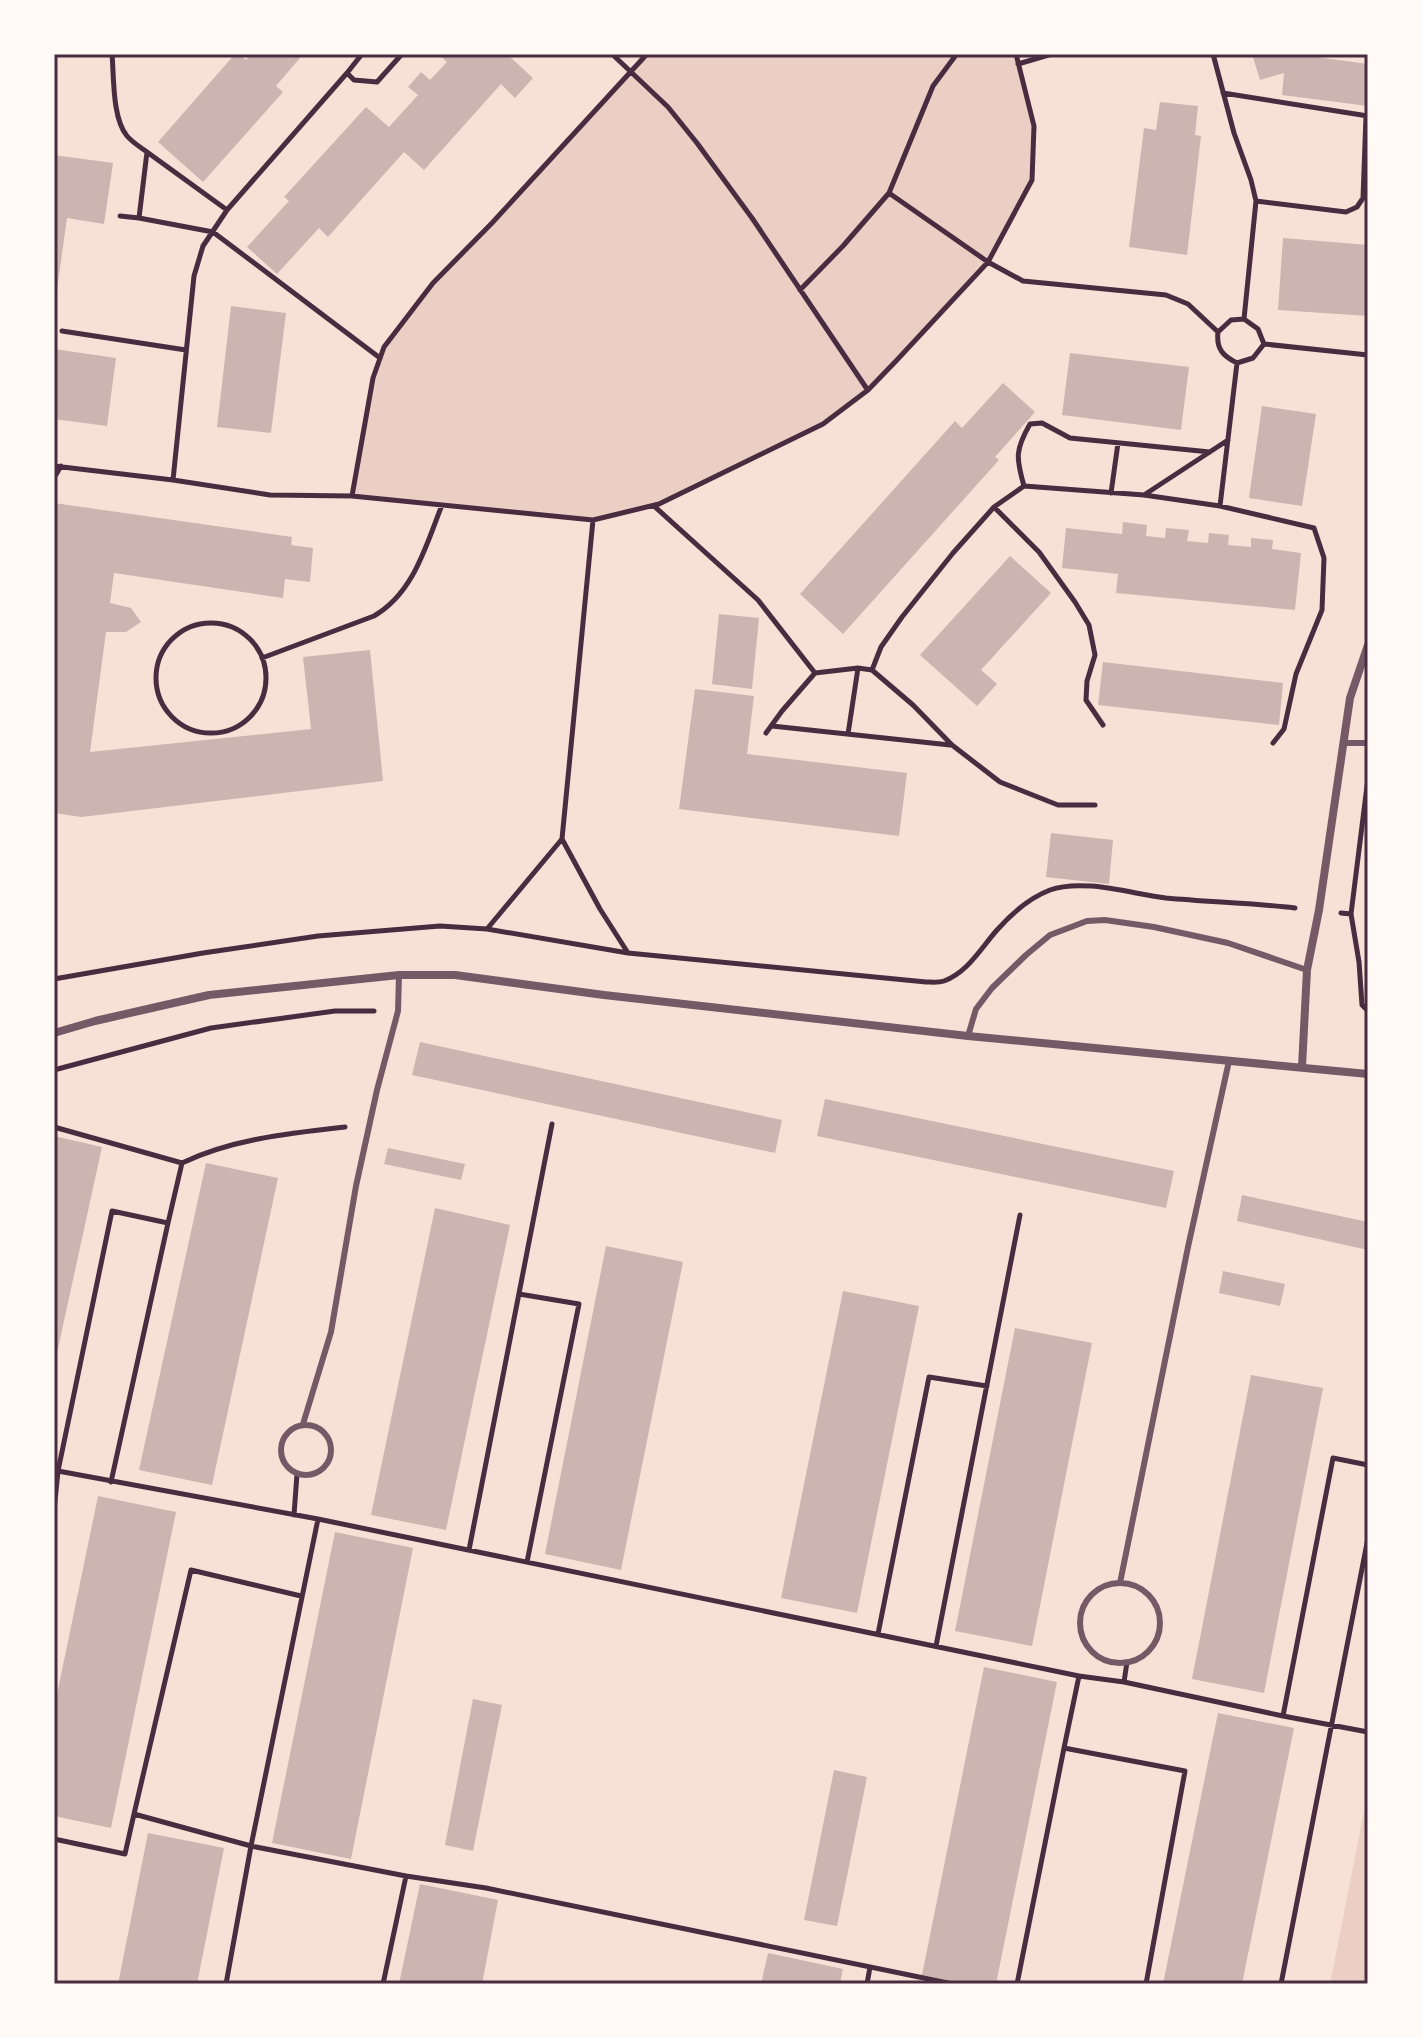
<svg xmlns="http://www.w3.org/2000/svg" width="1422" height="2038" font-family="Mulish,sans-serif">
	<rect width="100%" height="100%" fill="#f7e1d7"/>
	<path fill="#ebcfc5" d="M647,54h369l18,72 -2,54 -44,82 -120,128 -45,34 -169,81 -61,15 -241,-24 21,-118 11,-31 49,-64z
		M1368,1791v193h-38z"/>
	<path fill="#ccb4b1" d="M235,54h4l7,6 5,-6h45l4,4 -24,28 7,6 -80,90 -45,-40z
		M438,54h69l26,24 -18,20 -14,-14 -77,86 -20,-18 -76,85 -9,-9 -42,46 -30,-27 42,-46 -5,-4 82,-90 23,20 29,-32 -10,-8 13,-15 9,8 17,-18z
		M1252,54h56l1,2 59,8v42l-86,-11 2,-22 -24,7z
		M1160,102l38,4 -3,29 6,1 -14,119 -58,-8 15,-119 12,2z
		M54,155l59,8 -9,61 -37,-6 -11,79h-2z
		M1283,238l85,7v71l-90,-6z
		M231,306l55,7 -15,120 -54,-6z
		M54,349l62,9 -9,68 -53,-7z
		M1070,353l119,14 -8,63 -119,-15z
		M1003,383l32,29 -40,45 4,3 -156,174 -43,-40 155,-173 7,7z
		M1262,406l54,8 -14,92 -53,-8z
		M54,503l238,34 -1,8 22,3 -3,34 -25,-3 -2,19 -169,-25 -4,30 21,5 10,14 -15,10h-20l-16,120 221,-23 -8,-72 67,-7 13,131 -302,36 -27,-4z
		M1123,522l24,3 -1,11 19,2 1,-10 23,2 -2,11 21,2 1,-10 20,2 -1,10 23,2v-9l22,2 -1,9 29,4 -6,57 -179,-17 2,-19 -56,-6 4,-40 56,6z
		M1010,556l41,37 -70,77 16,14 -20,22 -57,-51z
		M719,614l40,4 -7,71 -40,-5z
		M1103,662l180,21 -4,42 -181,-20z
		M695,689l59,7 -7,58 160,19 -8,63 -220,-27z
		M1051,833l62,7 -4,44 -63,-7z
		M420,1042l362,78 -7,33 -363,-78z
		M825,1099l349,72 -8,37 -349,-72z
		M54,1136l48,11 -47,215 -1,-1z
		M388,1148l77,16 -4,16 -77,-16z
		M206,1163l72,15 -66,307 -73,-15z
		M1242,1195l126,27v28l-131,-29z
		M435,1208l75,17 -64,305 -75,-15z
		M606,1246l77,16 -62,308 -76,-16z
		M1223,1271l62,13 -5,22 -61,-13z
		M843,1291l76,15 -62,307 -76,-15z
		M1015,1328l77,15 -60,303 -77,-15z
		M1251,1375l72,13 -59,305 -72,-14z
		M98,1496l78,16 -65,316 -57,-12v-107z
		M335,1532l78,16 -62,311 -79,-16z
		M984,1667l73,15 -61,302h-29l-45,-9z
		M473,1699l29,6 -29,146 -28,-6z
		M1218,1713l76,15 -52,256h-79z
		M834,1770l33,7 -30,149 -33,-6z
		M148,1833l76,15 -27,136h-79z
		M420,1884l78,16 -16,84h-83z
		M768,1953l75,16 -3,15h-79z"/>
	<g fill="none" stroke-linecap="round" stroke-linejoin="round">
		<path stroke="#4a2c40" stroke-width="5" d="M112,54c2,22 0,64 15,82 5,6 13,11 20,16
			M362,54l-15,19 7,7 23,2 25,-28
			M612,54l56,53 29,36 55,75 115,171
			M1213,54l21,79 17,47 5,21 -12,118
			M1018,64l34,-10
			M1223,93l145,23
			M889,193l99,69 35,19 143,14 22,9 30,28
			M1256,201l90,11 11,-5 6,-9 3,-82
			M227,210l-80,-58 -8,66 74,14 167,126
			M120,216l19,2
			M800,290l43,-44 46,-53 44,-107 23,-31
			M1244,319l14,10 6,15 -11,14 -16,5c-14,-7 -21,-14 -19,-31l13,-12z
			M62,331l124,19
			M1264,344l104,11
			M1228,440l-84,55 76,11 17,-143
			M54,466l119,14 97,15 82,1 241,24 66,-16 164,-80 45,-34 28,-29 92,-99 44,-82 2,-54 -18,-72
			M54,478l7,-12
			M173,480l21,-204 9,-30 24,-36 120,-137
			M1111,493l7,-50
			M1144,495l-120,-9c-8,-28 -9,-36 6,-62l12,-1 28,15 140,14
			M352,496l21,-118 11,-31 49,-64 59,-60 155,-169
			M654,506l104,94 57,73 -33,38 -16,22
			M1220,506l94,22 10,30 -2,52 -26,64 -12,55 -11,14
			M994,507l45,45 36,50 14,23 6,30 -8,26 -1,19 17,25
			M156 678a55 55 0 1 1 110 0a55 55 0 1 1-110 0Z
			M262,658l112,-42c40,-23 52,-71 68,-111
			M872,670l9,-23 21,-30 51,-64 41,-46 30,-21
			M815,673l43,-5 14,2 41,35 39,40 48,37 58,23h37
			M772,726l178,19
			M848,734l10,-66
			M562,839l-75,90 141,24 -28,-44 -38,-70 31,-319
			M1341,913l10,1 8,48 3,43 6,6
			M1351,914l17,-136
			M628,953l298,29c5,0 12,1 18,-1 24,-9 37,-33 53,-51 15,-17 32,-32 53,-40 33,-12 82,4 116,8 43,4 86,5 129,10
			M54,979l149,-26 115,-17 122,-10 47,3
			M54,1070l157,-42 124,-17h39
			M54,1127l128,36c50,-24 109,-30 163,-36
			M519,1294l60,10 -52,258
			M1368,1465l-35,-7 -50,258 85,16
			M58,1471l54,-260 56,12 14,-60
			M111,1482l57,-259
			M54,1511l4,-40 260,48 761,157 -15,72 121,23 -39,213
			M294,1515l3,-41
			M469,1550l83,-426
			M301,1596l-110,-26 -57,244 117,32 155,30
			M878,1634l51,-257 58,9
			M936,1646l84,-431
			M1079,1676l45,6 159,34
			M1124,1682l3,-20
			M54,1839l71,15 9,-40
			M226,1984l25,-138 67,-327
			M383,1984l23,-108 80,12 467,96
			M867,1984l3,-17
			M1017,1984l47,-236
			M1281,1984l87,-446"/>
		<path stroke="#755966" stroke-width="6" d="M1343,743h25
			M968,1036l8,-27 16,-21 34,-33 24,-20 37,-14 18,-1 49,7 74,16 79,27
			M303,1424l28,-92 25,-146 21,-96 21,-79 1,-36
			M281 1450a25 25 0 1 1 50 0a25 25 0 1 1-50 0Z
			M1120,1583l68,-336 41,-186
			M1080 1623a40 40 0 1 1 80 0a40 40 0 1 1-80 0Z"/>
		<path stroke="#755966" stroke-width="8" d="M54,1033l41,-12 114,-26 190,-20h56l149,20 364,41 400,38
			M1302,1067l5,-97 12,-60 31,-212 18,-53"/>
	</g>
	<rect width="1422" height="2038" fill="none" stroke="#fffaf5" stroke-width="112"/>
	<rect x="56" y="56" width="1310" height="1926" fill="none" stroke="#4a2c40" stroke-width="3"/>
</svg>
